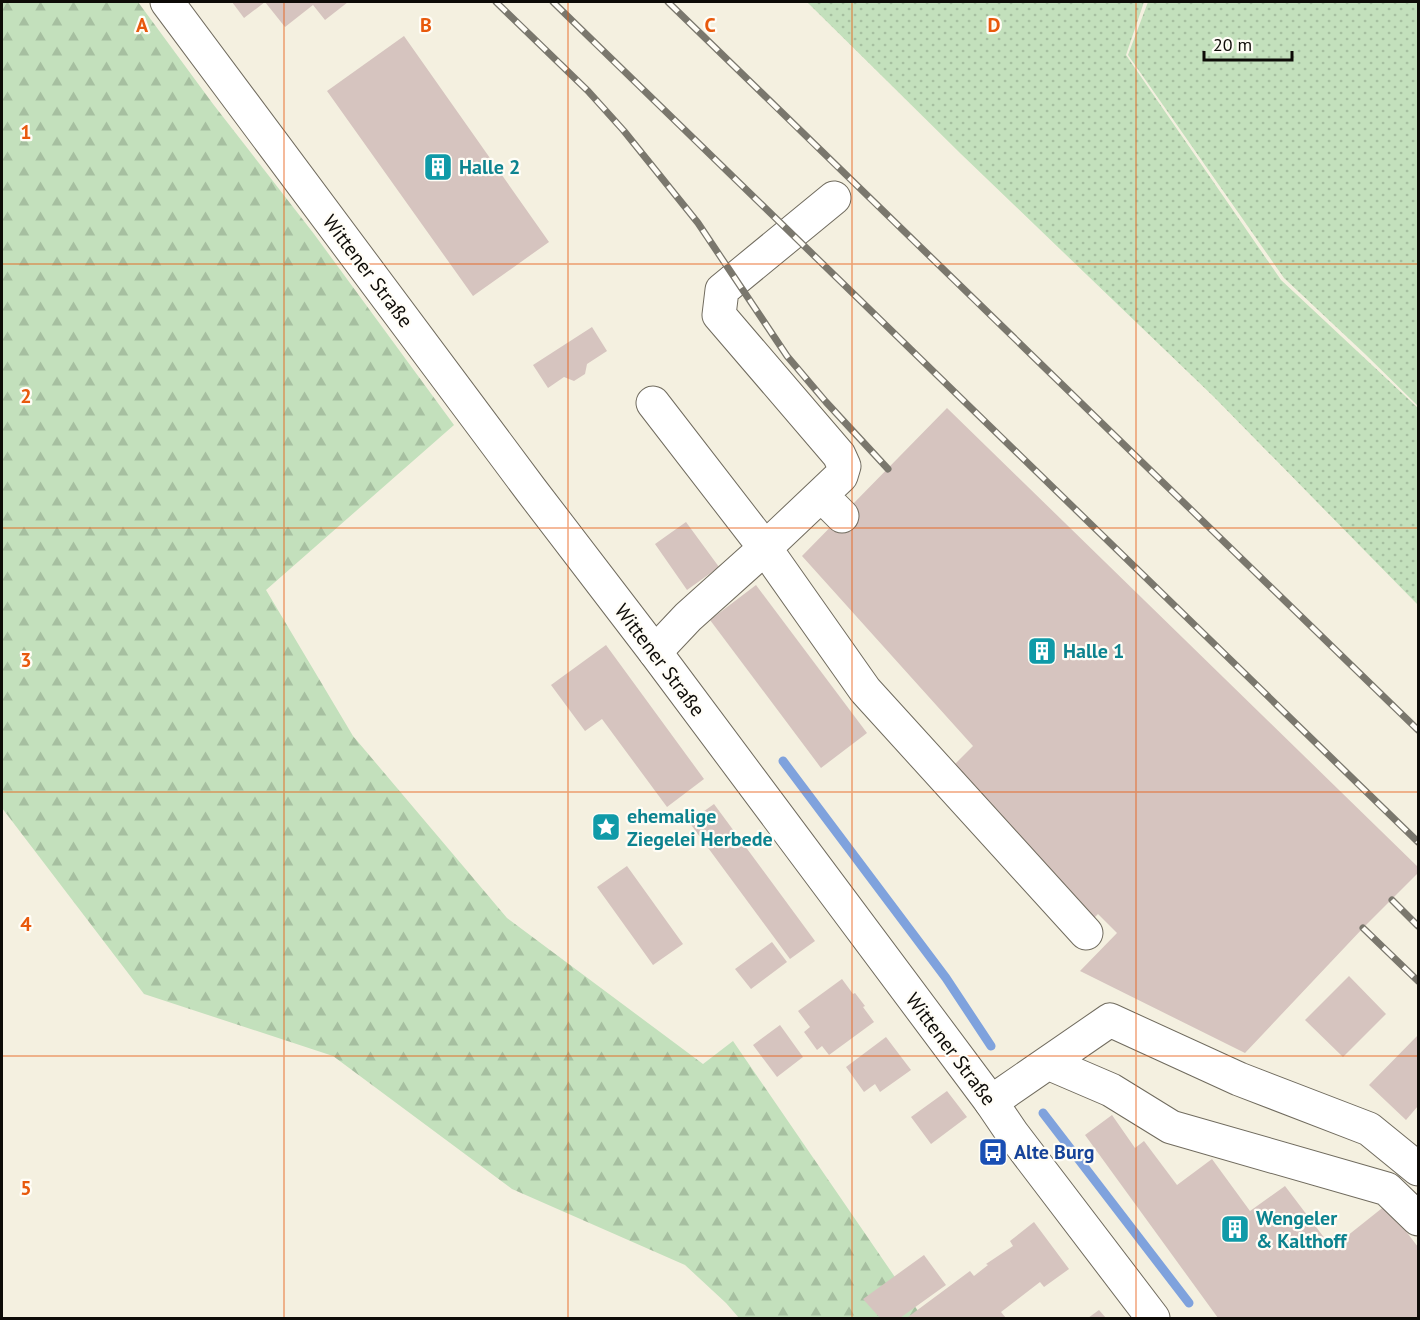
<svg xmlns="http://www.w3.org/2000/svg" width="1420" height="1320" font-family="'PT Sans',sans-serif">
	<defs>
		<pattern id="grass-dots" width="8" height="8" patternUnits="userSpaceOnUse" patternTransform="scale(1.5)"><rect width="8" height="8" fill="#c3e0bc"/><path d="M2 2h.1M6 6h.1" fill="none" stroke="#a6bfa0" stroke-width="1.8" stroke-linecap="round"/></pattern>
		<pattern id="forest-firs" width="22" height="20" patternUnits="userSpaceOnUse" patternTransform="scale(1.5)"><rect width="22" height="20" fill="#c3e0bc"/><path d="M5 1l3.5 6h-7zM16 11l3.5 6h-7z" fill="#a6bfa0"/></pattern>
	</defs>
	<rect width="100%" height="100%" fill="#f4f0e0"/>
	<path fill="url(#grass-dots)" d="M807,2h337l-18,53 155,225 137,128v197l-204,-208 -253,-243z
		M1148,2h270v404l-53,-52 -81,-76 -156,-223z"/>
	<path fill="url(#forest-firs)" d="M2,2h136l75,102 101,130 140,191 -188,165 87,146 154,182 196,146 30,-23 190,277h-184l-13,-15 -41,-38 -173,-76 -179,-133 -189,-62 -142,-186z"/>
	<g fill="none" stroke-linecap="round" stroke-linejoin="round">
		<path stroke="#7fa2dd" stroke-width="9" d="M783,761l163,217 45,68
			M1043,1113l146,190"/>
	</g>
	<path fill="#d6c4bf" d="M232,2h33l-21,16z
		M265,2h83l-23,18 -12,-15 -28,22z
		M404,36l145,206 -76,54 -146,-205z
		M592,327l15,24 -20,13 -2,10 -11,7 -10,-4 -16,11 -15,-23z
		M947,408l471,459v6l-55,55 -118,125 -165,-82 37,-38 -19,-19 -4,4 -145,-148 24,-24 -171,-190z
		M686,522l33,45 -32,23 -32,-46z
		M756,585l111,148 -46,35 -111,-148z
		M606,645l98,134 -37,28 -65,-88 -17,12 -34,-46z
		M714,804l101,137 -25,18 -101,-137z
		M627,866l56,78 -30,21 -56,-78z
		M772,942l15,20 -36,27 -16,-20z
		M1349,976l37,38 -43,43 -38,-37z
		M842,979l11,15 2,-1 10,13 -2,1 11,15 -45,33 -7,-9 -5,4 -13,-18 6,-5 -12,-16z
		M780,1025l23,32 -26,20 -24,-32z
		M1418,1035v71l-12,14 -37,-35z
		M886,1037l25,33 -31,22 -5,-8 -11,8 -18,-25z
		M947,1091l20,26 -36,27 -20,-27z
		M1112,1115l23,33 9,-7 33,44 35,-26 38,52 35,-25 47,62 54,-43 32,42v71h-200l-133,-183z
		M1034,1222l35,47 -25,18 -4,-5 -39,30 5,6h-97l-1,-1 62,-46 4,5 14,-11 -2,-1 27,-18 -3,-5z
		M924,1255l22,30 -46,33h-20l-17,-19z
		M1099,1310l7,8h-18z"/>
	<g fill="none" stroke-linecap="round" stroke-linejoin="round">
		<g stroke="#706b5e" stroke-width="35">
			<path id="minor" d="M653,403l112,145 100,142 221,243
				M821,495l21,21
				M655,652l33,-35 77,-69 76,-72 3,-10 -5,-11 -120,-140 3,-25 112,-92
				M1048,1063l63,27 60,37 216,62 31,30
				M991,1102l119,-82 129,59 130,50 49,40"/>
		</g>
		<g stroke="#706b5e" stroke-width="35">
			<path id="major" d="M167,2l364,488 124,162 336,450 21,31 141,185"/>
		</g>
		<use href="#minor" stroke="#fff" stroke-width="33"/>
		<use href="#major" stroke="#fff" stroke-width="33"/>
		<g stroke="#7a776d" stroke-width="7">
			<path id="rail" d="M496,2l92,89 36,40 74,92 89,133 39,46 62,67
				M553,2l865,840
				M668,2l750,728
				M1392,900l26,26
				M1363,928l55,53"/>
		</g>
		<use href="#rail" stroke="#fffdf6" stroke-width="4.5" stroke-dasharray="14" stroke-linecap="butt"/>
	</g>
	<path fill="none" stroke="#e8590c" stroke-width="1.5" stroke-opacity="0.55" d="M284,2v1316M568,2v1316M852,2v1316M1136,2v1316M2,264h1416M2,528h1416M2,792h1416M2,1056h1416"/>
	<defs>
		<g id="building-square" transform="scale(1.5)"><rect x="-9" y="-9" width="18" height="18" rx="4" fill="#0f9aa8" stroke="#fffdf6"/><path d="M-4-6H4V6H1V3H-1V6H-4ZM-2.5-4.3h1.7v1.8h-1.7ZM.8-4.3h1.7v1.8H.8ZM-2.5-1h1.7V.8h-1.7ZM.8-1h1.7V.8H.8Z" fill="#fff"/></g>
		<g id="sight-square" transform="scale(1.5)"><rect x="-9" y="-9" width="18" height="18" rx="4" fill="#0f9aa8" stroke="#fffdf6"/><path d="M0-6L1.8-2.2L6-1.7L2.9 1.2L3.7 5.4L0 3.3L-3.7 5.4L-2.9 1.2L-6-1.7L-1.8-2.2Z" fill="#fff"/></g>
		<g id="bus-square" transform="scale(1.5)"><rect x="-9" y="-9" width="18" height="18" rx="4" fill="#1a4fb4" stroke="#fffdf6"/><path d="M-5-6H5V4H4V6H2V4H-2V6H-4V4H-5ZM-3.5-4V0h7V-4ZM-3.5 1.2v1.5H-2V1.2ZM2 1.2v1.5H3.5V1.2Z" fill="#fff"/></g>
	</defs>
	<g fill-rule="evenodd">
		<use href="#building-square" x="438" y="167"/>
		<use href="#building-square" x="1042" y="651"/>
		<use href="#sight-square" x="606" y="827"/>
		<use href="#bus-square" x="993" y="1152"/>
		<use href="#building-square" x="1235" y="1229"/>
	</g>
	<g text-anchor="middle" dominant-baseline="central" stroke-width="4.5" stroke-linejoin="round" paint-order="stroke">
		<g font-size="20" font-weight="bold" fill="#0d838f" stroke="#fffdf6" text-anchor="start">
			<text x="459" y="167">Halle 2</text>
			<text x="1063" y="651">Halle 1</text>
			<text x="627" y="816">ehemalige<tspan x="627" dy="23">Ziegelei Herbede</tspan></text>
			<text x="1256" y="1218">Wengeler<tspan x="1256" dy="23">&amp; Kalthoff</tspan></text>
		</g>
		<g font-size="20" fill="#0d0b07" stroke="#fffdf6">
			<text transform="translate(368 271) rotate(53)">Wittener Straße</text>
			<text transform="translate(660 660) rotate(53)">Wittener Straße</text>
			<text transform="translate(951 1049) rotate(53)">Wittener Straße</text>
		</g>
		<g font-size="20" font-weight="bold" fill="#164399" stroke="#fffdf6" text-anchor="start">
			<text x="1014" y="1152">Alte Burg</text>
		</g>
	</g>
	<g font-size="20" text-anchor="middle" font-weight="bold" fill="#e8590c" stroke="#fffdf6" stroke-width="4.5" stroke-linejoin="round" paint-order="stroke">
		<text x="142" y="32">A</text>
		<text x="426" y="32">B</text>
		<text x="710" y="32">C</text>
		<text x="994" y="32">D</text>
		<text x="26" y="139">1</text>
		<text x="26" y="403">2</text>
		<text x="26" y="667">3</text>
		<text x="26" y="931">4</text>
		<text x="26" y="1195">5</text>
	</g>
	<rect width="1420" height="1320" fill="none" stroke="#0d0b07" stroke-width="6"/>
	<path d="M1204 51v9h88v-9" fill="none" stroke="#0d0b07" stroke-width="3"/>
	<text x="1213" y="51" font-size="18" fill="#0d0b07" stroke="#fffdf6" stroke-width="4.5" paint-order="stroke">20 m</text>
</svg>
